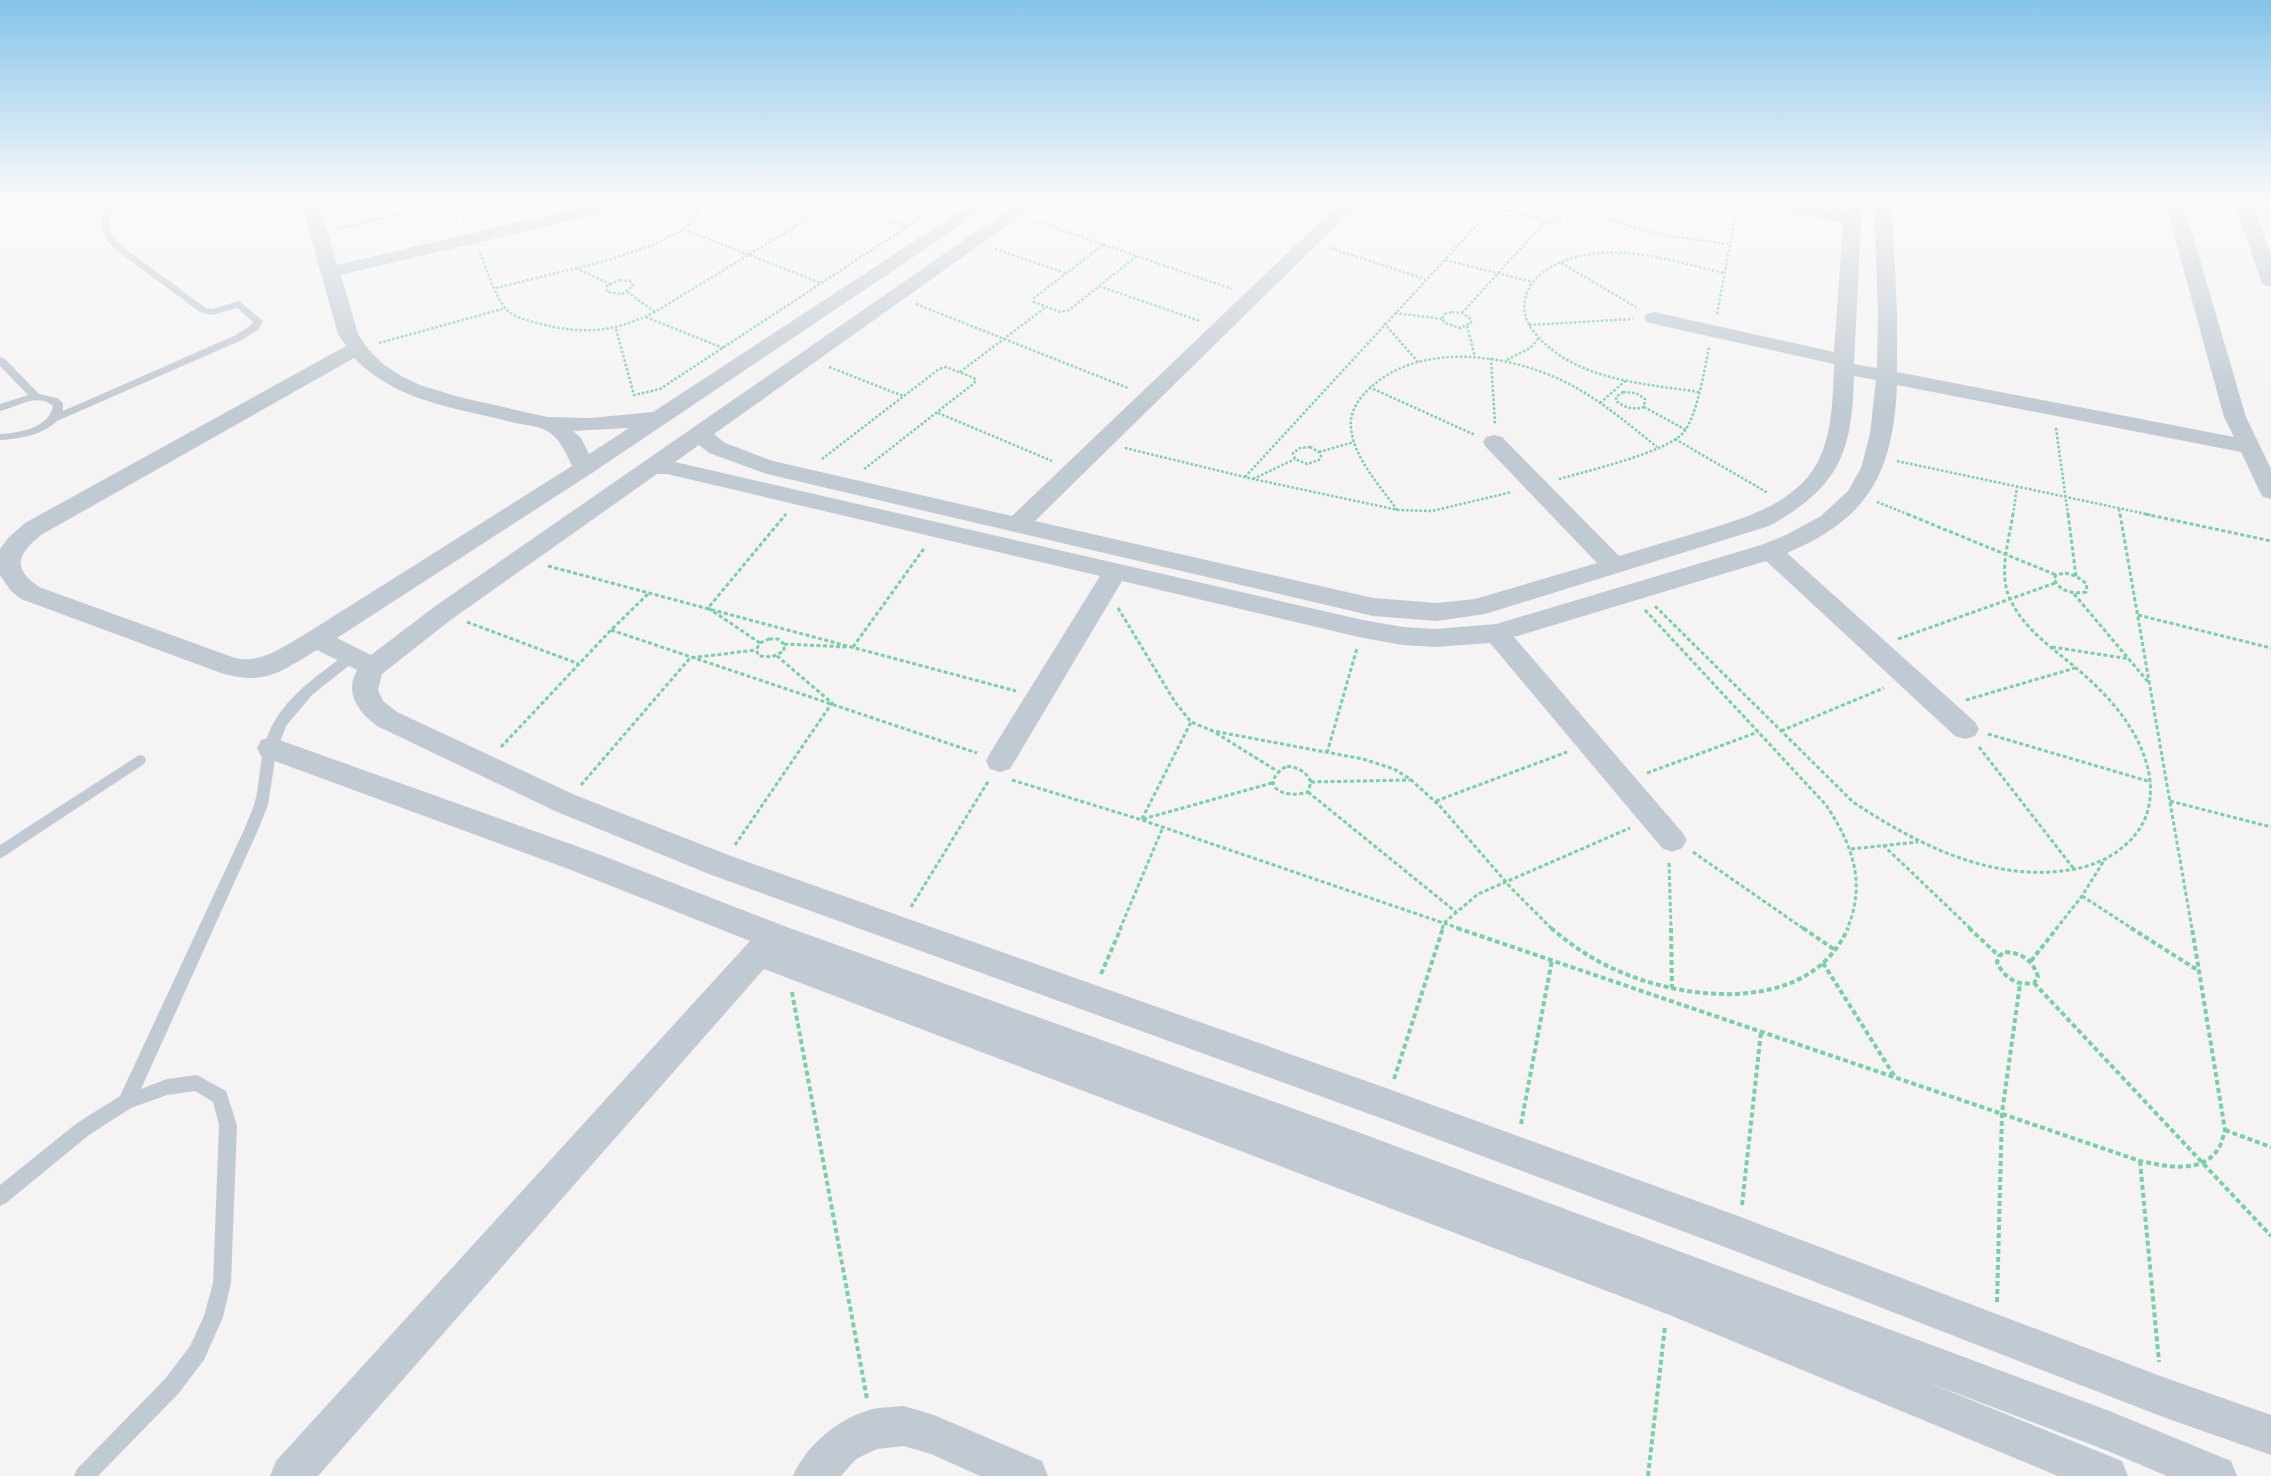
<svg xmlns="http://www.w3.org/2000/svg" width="2271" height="1476" font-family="'IBM Plex Sans',sans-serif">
	<rect width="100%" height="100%" fill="#f5f3f3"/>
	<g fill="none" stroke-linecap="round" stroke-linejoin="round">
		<path stroke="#7ad0a6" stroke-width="2.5" stroke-dasharray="2.5 2" stroke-linecap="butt" d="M456,202l10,21
			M750,202l-1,6c10,4 20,4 26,-5
			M840,202l67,25
			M1581,202c44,31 95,35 147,42
			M775,204l55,1
			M615,208l133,-2
			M1494,208l41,9
			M1542,211h8l11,6v3c-9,5 -18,4 -26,-3l1,-4z
			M1550,211l12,-9
			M1035,221l197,68
			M338,229l111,-27
			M683,229l138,54
			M1103,245l-69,53v4l26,10 9,-2 68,-54
			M1330,248l95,31
			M995,249l70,24
			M480,253c8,18 13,40 26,56 7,8 20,11 31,14 46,12 75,10 118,-11l180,-110
			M1445,260l88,22
			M1561,263l75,44
			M576,268l34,16
			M620,280l10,1 3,5 -11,8 -15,-2v-6z
			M1099,286l101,35
			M496,288l112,-28 40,-13 36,-18 12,-12 7,-15
			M627,292l28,20
			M916,304l212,84
			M1452,312l10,1 9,6v4l-11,5 -15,-5 -3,-4 3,-5z
			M1395,313l47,6
			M1462,313l82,-90
			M1717,314l21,-112
			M646,317l77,31
			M1384,323l34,39
			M1529,325l104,-6
			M1467,326l8,31
			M616,329l18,66 26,-6 285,-187
			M379,343l127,-35
			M1491,358l4,66
			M1507,360l23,-12 8,-9
			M829,367l74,29
			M960,372l86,-65
			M1369,387l106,48
			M1623,392l13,1 9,6 -1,8c-11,3 -19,1 -28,-6v-4z
			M1699,392c-59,-9 -130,-12 -168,-64 -9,-14 -9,-29 0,-43 15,-22 45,-30 70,-32 42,-3 83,11 123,20
			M1600,403l25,-22
			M1644,407l42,23
			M938,413l114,48
			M2056,428l12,87
			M1675,439l93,54
			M1310,447l9,5 2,4 -2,4 -12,4 -12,-5 -2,-6 7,-5z
			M1125,448l128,31 145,31 34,1 80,-19
			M1319,452l35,-10
			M822,459l117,-90 7,-2 28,11 2,3 -3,3 -110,86
			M1897,461l254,54
			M1245,477l253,-275
			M1253,479l42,-20
			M1559,479c28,-8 109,-27 125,-47 13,-17 21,-64 25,-85
			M1877,502l33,13
			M2119,509l1,6
			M1397,510c-17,-25 -43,-51 -46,-82 -2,-16 8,-30 19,-40 44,-41 116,-36 169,-17 45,15 82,47 118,76
			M2013,515l4,-28"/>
		<path stroke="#7ad0a6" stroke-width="3" stroke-dasharray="4 2.5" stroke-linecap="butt" d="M1907,514l149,61
			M2068,514l8,62
			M2120,514l72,415
			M2145,514l126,27
			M548,566l468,125
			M2065,573l11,3 11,8 -1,8c-13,2 -26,0 -32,-13l2,-4z
			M2074,594l75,89
			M1655,606l198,196c65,43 141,82 222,67 28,-5 56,-22 69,-48 8,-18 8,-38 3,-56 -11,-40 -41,-72 -72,-98 -25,-21 -51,-38 -65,-68 -12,-26 -1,-58 3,-85
			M1118,608l57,94 16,20 22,9 150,28 31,10 16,10 29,26 74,85 39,39
			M1645,610l181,195c26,39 41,78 21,124
			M2138,615l133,33
			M467,622l112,42
			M611,630l366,123
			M769,639h9l6,5v7l-12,6 -13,-1 -3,-6 4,-7z
			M1898,639l157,-56
			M760,643l-52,-35 78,-94
			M784,644l63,3
			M853,647l72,-100
			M2052,647l78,12
			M1966,700l109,-32
			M1781,731l103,-43
			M1216,733l61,38
			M1988,734l163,48
			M501,747l110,-117 38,-37
			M1979,747l95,122
			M1327,753l30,-105
			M1287,766c11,2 19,5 24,16l-3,10c-24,8 -52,-7 -21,-26z
			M1647,773l111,-41
			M1012,780l130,40 319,109
			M1311,782l100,-2
			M581,785l109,-127 66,-8
			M1308,792l148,120
			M1436,801l131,-49
			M2170,801l101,26
			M1142,819l49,-97
			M1143,819l129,-36
			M735,845l97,-142 -55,-47
			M1883,845l88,84
			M1851,849l67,-7
			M1693,852l111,77
			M1669,863l2,66
			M2082,896l51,33
			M911,907l78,-127
			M1120,929l43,-102
			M1442,929l2,-6 34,-29 152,-66
			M2056,929l26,-33 23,-37"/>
		<path stroke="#7ad0a6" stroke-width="4" stroke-dasharray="5 3" stroke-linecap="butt" d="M1457,928l683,233c24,5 62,14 78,-12 4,-5 5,-13 7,-19l-33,-202
			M1551,928c19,16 40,31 63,41 71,33 196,46 234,-41
			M1671,928l1,60
			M1803,928l32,22
			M1969,928l30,28
			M2131,928l68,43
			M2005,952c17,1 28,8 33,25l-4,6c-17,3 -30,-5 -37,-21l2,-6z
			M2031,961l26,-33
			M1823,963l72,114
			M1101,974l20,-46
			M2034,983l237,253
			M792,992l75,407
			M1394,1079l49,-151
			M1521,1124l31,-164
			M2225,1130l46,17
			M2140,1161l19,201
			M1742,1205l19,-173
			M1997,1302l5,-189 18,-129
			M1648,1476l17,-150"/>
		<path fill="#c1cad2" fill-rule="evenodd" d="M0,202h6l-6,4z
			M104,202h8c2,24 -13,23 11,45l83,61 6,1 27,-8 24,20 -4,8 -17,11 -185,81c-15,14 -37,18 -57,19v-6c19,-1 49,-6 53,-28 -16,-14 -36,1 -53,5v-7l28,-9 -28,-29v-9l4,1 35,36 18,4 6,5v8l171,-75 17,-11 2,-3 -16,-14 -25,7 -12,-3 -83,-61 -10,-10 -7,-14z
			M351,652l7,5 -2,3 -44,35 -26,31 -10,27 -8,52 -10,25 -117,259 26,-10 30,-4 29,16 11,34 -6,158 -8,34 -19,43 -25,33 -81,83h-24l3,-7 88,-90 25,-33 14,-30 9,-33 6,-158 -6,-23 -18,-11 -28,4 -36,13 -42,27 -83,68 -6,3v-21l77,-62 43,-27 124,-266c3,-8 7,-17 10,-25 6,-20 5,-41 11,-61 11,-41 49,-66 81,-90z
			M139,755l5,1 2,4 -2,4 -144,95v-14z"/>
		<path fill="#c1cad2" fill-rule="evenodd" d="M301,202h18l18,63 258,-61 6,1 3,4 -3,4 -260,62 17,59 10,15 15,15 18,12 19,9 39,12 88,20 44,1 62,-6 321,-210h21l-403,271 -255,165 34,17 63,-48 585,-405h21l-326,232 11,9 48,18 239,55 329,-314h19l-325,319 338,77 64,5 38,-4 122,-36 -111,-116 -3,-5 3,-5 8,-2 8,2 117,119c25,-8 51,-15 77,-23 45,-14 105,-29 125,-78 12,-28 12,-62 13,-91l-180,-40 -7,-2 -3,-4 3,-4 7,-2 180,40 9,-129 -80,-16 -6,-1 -3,-4h38l52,10v-10h18l-8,162 23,4 1,-57 -4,-109h18l5,109v61l337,65 -10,-20 -59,-215h18l63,215 25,52v30l-8,-2 -3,-5 -19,-40 -344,-67c-4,87 -27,133 -110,168l188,169 4,7 -4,7 -10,3 -10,-3 -189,-175 -252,76 168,195 5,8 -5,8 -10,4 -10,-4 -172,-205 -55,4 -32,-2 -40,-7 -241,-57 -112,188 -10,3 -10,-3 -4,-8 4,-8 110,-177 -433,-102h-10l-205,145 -70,55 -4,16 5,11 14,11 178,83 156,61 655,232 352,128 425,161 108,38v40l-108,-38 -425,-165 -352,-132 -677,-246 -154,-63 -178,-85c-18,-14 -33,-32 -20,-56l-40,-20c-37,22 -52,36 -96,23l-200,-74 -10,-8 -11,-16v-26l8,-11 17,-15 321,-177 -8,-12zM354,358c45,45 100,49 157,64 11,3 24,3 34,8 14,6 21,23 27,36l-265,167c-23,13 -45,31 -72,25l-196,-71c-29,-20 -20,-34 2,-52zM1854,376l22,4 -6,54 -9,34 -13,23 -27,25 -35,19 -25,10 -265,79 -61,5 -32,-2 -40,-7 -688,-158 24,-17 10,8 58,21 606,142 64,5 48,-7 284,-88c70,-39 83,-72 85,-150zM629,428l-40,26 -8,-16 -8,-7z
			M271,737l322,115 191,74 563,202 760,282 124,51 6,15h-70l-64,-27 -179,-68 198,80 6,15h-70l-391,-162 -903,-345 -446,507h-48l6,-15 474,-520 -179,-71 -310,-114 -4,-8 4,-8z
			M904,1406l30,9 108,46 6,15h-68l-49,-22 -27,-8 -27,3 -21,10 -15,17h-48c13,-31 47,-59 80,-67 10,-2 21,-2 31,-3z"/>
		<path fill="#c1cad2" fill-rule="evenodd" d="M2234,202h18l19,53v32l-7,-2 -3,-4z"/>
	</g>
	<linearGradient id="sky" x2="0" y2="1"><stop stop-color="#85c3ea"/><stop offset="0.49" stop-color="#fafafa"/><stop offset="1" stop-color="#fafafa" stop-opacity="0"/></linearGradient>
	<rect width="2271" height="409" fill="url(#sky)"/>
</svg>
